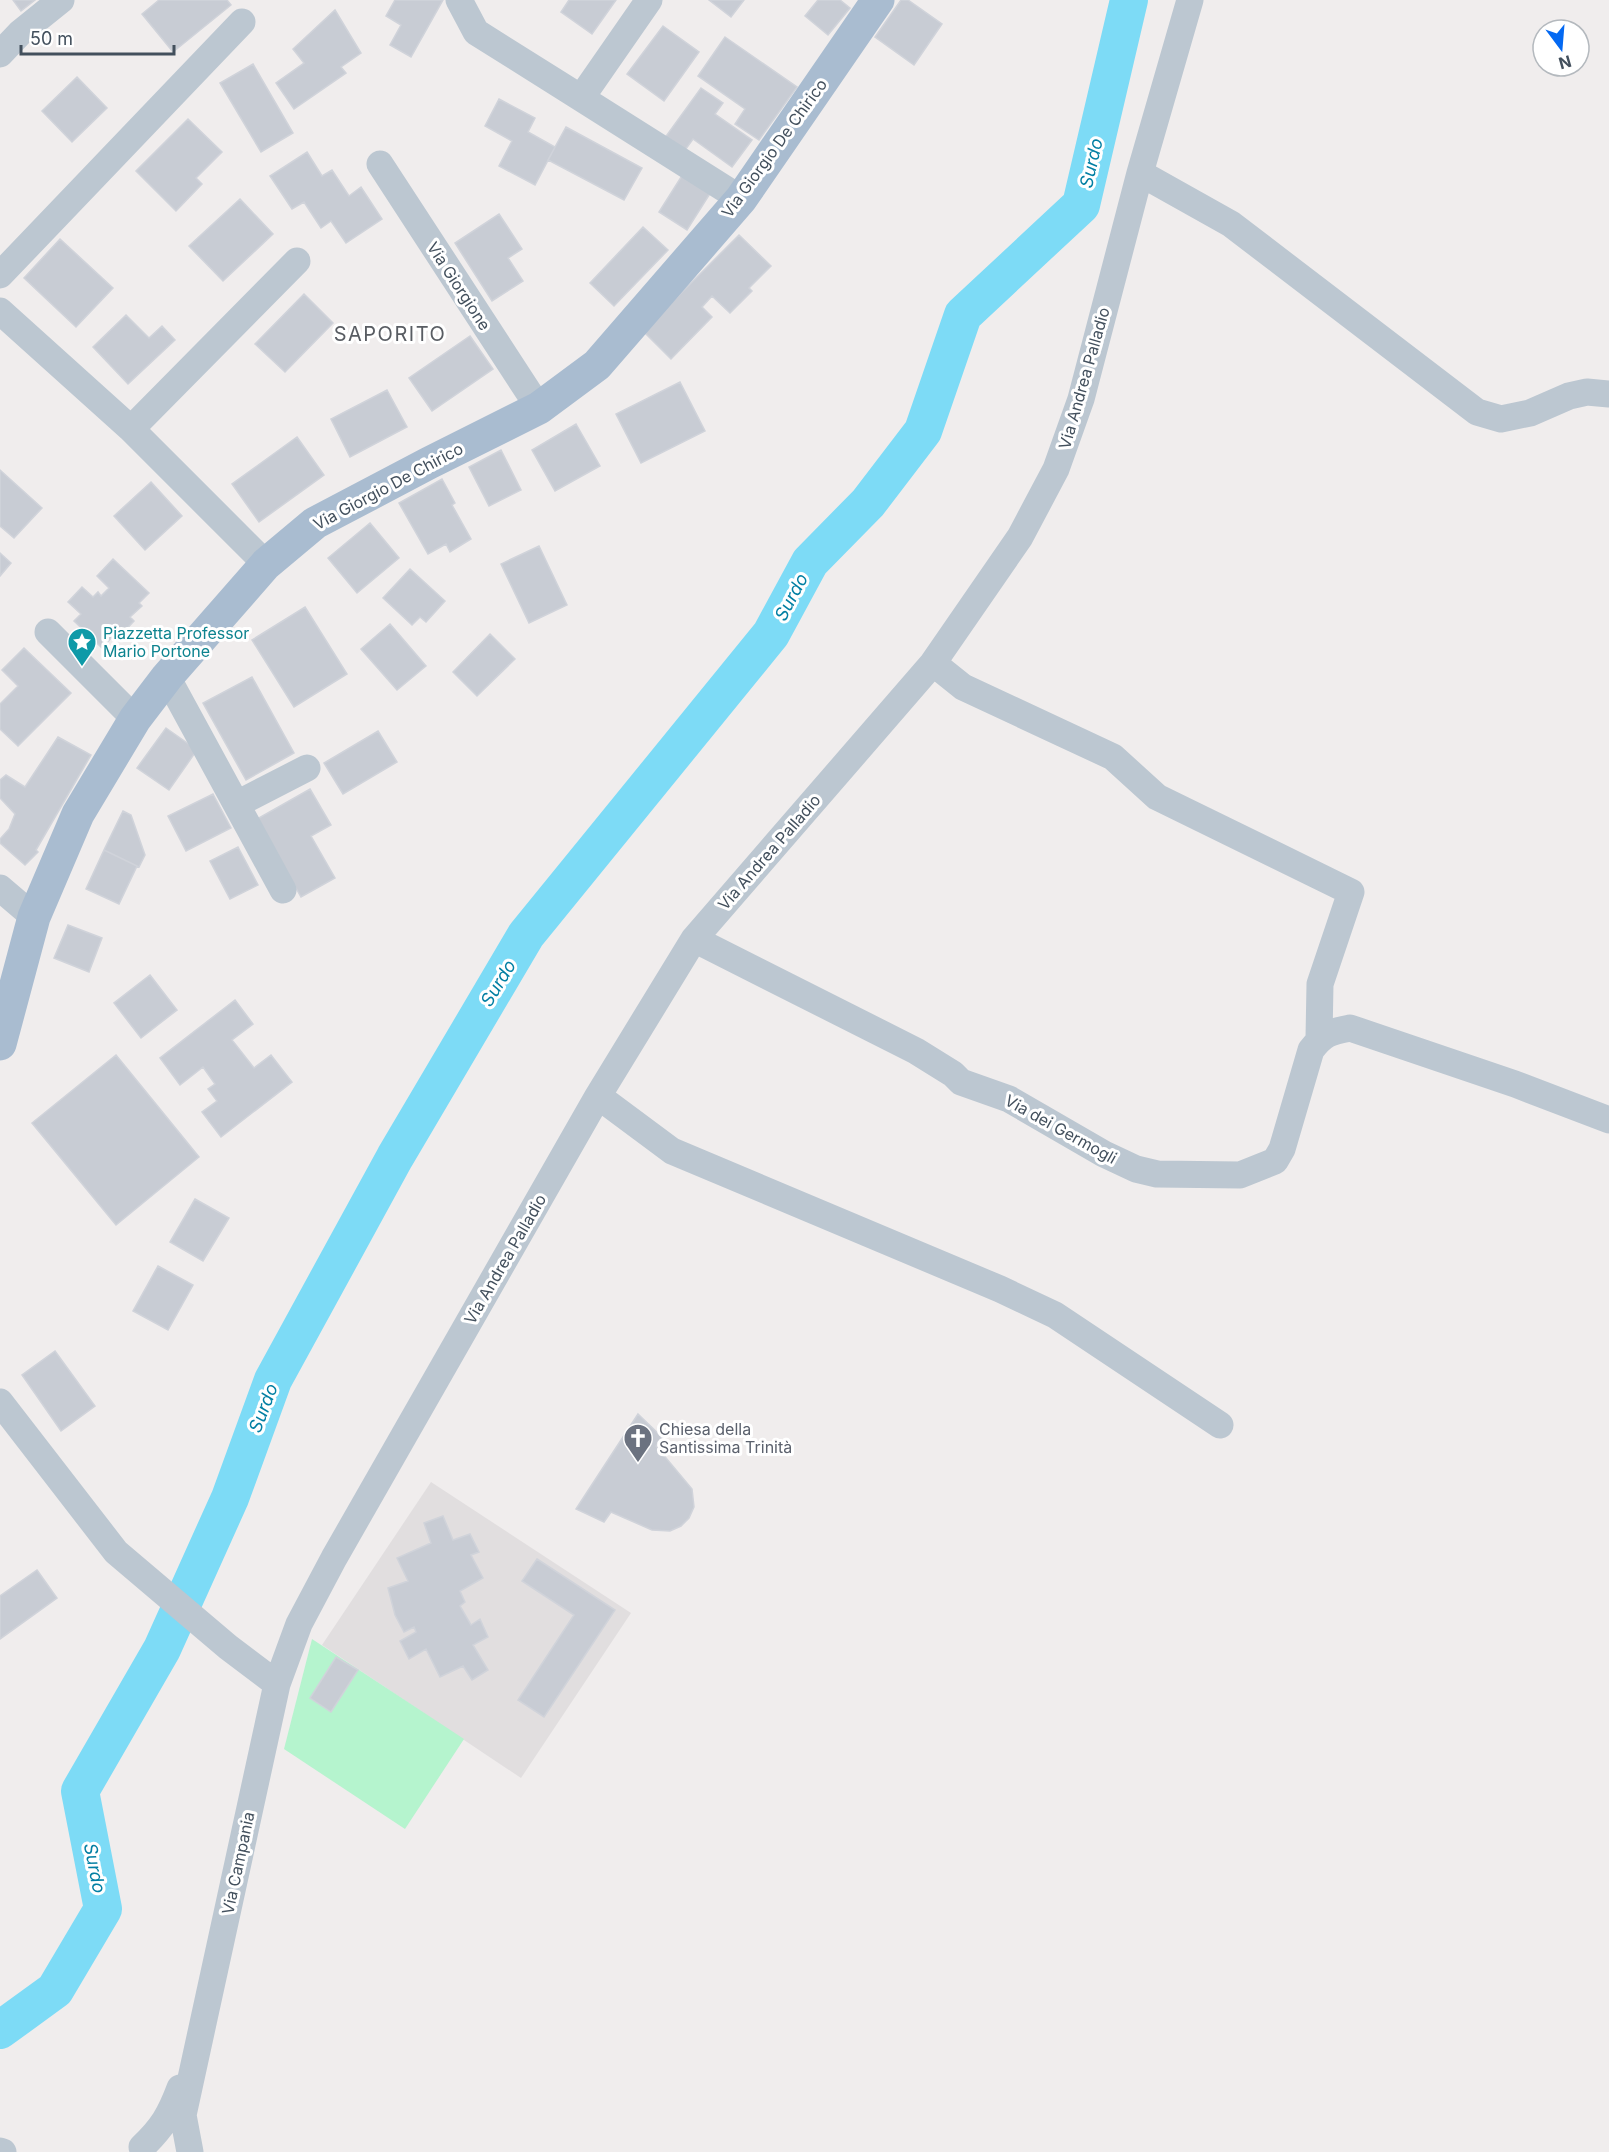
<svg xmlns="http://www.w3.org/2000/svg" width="1609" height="2152" font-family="Inter,sans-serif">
	<rect width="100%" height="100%" fill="#f0eded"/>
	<path fill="#e1dedf" d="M431,1482l200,131 -110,165 -199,-133z"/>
	<path fill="#b5f4ce" d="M312,1639l152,100 -59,90 -121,-80z"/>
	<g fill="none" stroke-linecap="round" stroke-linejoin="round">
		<path stroke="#7ddbf6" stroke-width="38" d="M0,2030l55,-40 48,-81 -23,-118 82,-142 68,-151 43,-118 122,-223 131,-222 245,-301 39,-72 58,-59 55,-72 40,-116 118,-110 48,-205"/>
	</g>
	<path fill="#c8ccd4" stroke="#d0d3da" stroke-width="1.5" d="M13,0h22l-14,11z
		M159,0h68l4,5 -58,47 -31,-38z
		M395,0h48l-32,57 -21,-12 11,-20 -15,-9z
		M569,0h47l-24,34 -31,-22z
		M709,0h35l-13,17z
		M818,0h22l10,8 -22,27 -23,-19z
		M901,0h7l34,24 -28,41 -39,-28z
		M335,10l26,43 -20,14 5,6 -52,36 -18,-26 28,-20 -11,-14z
		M663,26l36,26 -35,49 -37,-27z
		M725,37l72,50 -38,53 -24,-16 10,-15 -47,-33z
		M253,64l40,69 -32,19 -41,-69z
		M77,77l30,31 -35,34 -30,-31z
		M701,88l22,15 -8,11 37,26 -20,27 -39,-28 -10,14 -19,-14z
		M499,99l36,19 -7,14 27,15 -20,38 -36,-19 13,-25 -27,-15z
		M188,119l34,33 -26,26 6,6 -26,27 -40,-40z
		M566,127l76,41 -18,32 -76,-40z
		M307,152l15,24 10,-6 17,26 12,-9 21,32 -36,24 -15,-22 -10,7 -17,-26 -12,7 -22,-33z
		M683,174l28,18 -24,38 -28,-18z
		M240,199l33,35 -50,47 -34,-35z
		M499,214l23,35 -14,9 15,23 -31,20 -37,-58z
		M643,227l25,23 -54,56 -24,-23z
		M739,235l32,31 -22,22 3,3 -22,22 -18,-17 -10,11 10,10 -41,42 -28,-28z
		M60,239l53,49 -37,39 -52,-49z
		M304,294l29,29 -48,49 -30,-28z
		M126,315l23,23 13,-12 13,14 -47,44 -35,-37z
		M470,336l23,33 -61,42 -23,-33z
		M680,382l25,49 -64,32 -25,-49z
		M387,390l20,37 -57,30 -19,-38z
		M576,424l24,42 -45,25 -23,-41z
		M297,437l27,38 -65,47 -27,-38z
		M501,450l20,40 -32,16 -20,-39z
		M0,470l42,38 -28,30 -14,-12z
		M442,479l13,24 -3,2 19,34 -21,13 -4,-8 -18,10 -29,-51z
		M151,482l31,34 -37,34 -31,-34z
		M370,523l29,35 -42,35 -29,-35z
		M539,546l28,59 -38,18 -28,-59z
		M0,553l11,10 -11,13z
		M113,559l36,34 -10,10 3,3 -12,11 4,4 -15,16 -4,-3 -13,14 -28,-27 7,-7 -13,-12 14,-15 11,10 5,-5 3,4 8,-8 -12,-12z
		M410,569l35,32 -19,21 -6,-5 -8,8 -29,-27z
		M305,607l42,67 -53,33 -42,-67z
		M390,624l36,42 -29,24 -36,-41z
		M490,634l25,25 -38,37 -24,-24z
		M24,648l47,45 -53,53 -18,-17v-25l18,-18 -16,-16z
		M252,677l42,76 -48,27 -43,-77z
		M166,728l31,22 -28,40 -32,-22z
		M378,731l19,31 -54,32 -19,-31z
		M58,737l33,18 -55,95 2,2 -13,13 -25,-22v-4l9,-10 6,-15 -15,-16v-18l6,-5 19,12z
		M310,789l21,36 -20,11 24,42 -34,19 -44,-78z
		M213,794l18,34 -45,23 -18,-35z
		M123,811l8,4 14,40 -6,12 -35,-17z
		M238,847l20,38 -28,14 -20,-38z
		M104,850l33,16 -18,38 -33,-15z
		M68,925l34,13 -13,34 -35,-14z
		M150,975l27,35 -36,28 -27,-35z
		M235,1000l18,24 -21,16 22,28 17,-13 21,27 -71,55 -19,-25 15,-11 -9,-12 7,-5 -12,-17 -23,18 -20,-27z
		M116,1055l83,102 -83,68 -84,-102z
		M195,1199l34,19 -26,43 -33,-19z
		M158,1266l35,19 -25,45 -35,-19z
		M55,1351l40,55 -34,25 -39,-56z
		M638,1414l24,23 -6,9 36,43 2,18 -5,11 -8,8 -11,5 -18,-1 -41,-18 -7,10 -28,-13z
		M443,1516l10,24 17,-6 9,18 -8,3 12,23 -23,13 5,11 -5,4 11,19 9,-6 8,18 -15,8 15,25 -16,10 -9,-14 -23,11 -14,-28 -17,10 -9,-18 16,-9 -2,-5 -10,5 -9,-17 -7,-27 20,-7 -11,-23 34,-15 -7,-20z
		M537,1559l78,51 -71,107 -26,-17 56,-85 -52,-34z
		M37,1570l20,28 -57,41v-43z
		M336,1657l22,13 -27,42 -21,-14z"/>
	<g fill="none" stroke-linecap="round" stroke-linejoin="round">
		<path stroke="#bcc7d1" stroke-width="27" d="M459,0l17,32 105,66
			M649,0l-68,98 160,101
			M0,54l20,-21 41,-33
			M380,164l159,244
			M1140,173l91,51 246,188 24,7 29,-6 39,-17 18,-4 22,2
			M0,275l242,-253
			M0,311l131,118 135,135
			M131,429l166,-168
			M48,632l87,87
			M933,663l30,24 150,70 44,40 194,95 -31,92 -1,54
			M167,677l116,213
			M237,804l70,-36
			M0,888l34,29
			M694,939l222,112 37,23 8,8 48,17 95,55 32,15 21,5 83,1 35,-14 7,-12 29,-99c13,-17 19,-18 39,-22l165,56 94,36
			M598,1096l74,55 328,138 55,26 165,110
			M0,1402l116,150 112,95 49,37
			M142,2147c20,-19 28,-32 38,-59
			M0,2151l3,1
			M190,2152l-7,-37 94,-431 22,-60 35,-66 264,-462 96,-157 239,-276 87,-126 36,-68 25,-70 59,-226 50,-173"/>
		<path stroke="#a9bcd0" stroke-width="33" d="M0,1044l34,-127 44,-103 57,-95 32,-42 99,-113 49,-41 114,-60 110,-55 58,-43 144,-166 137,-199"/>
	</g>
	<defs>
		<g id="sight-pin" transform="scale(1.5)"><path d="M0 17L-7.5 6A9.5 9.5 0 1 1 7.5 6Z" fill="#0f9aa8" stroke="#fff"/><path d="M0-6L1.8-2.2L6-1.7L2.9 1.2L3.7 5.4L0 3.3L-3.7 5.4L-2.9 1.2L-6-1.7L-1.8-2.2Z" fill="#fff"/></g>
		<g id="church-pin" transform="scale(1.5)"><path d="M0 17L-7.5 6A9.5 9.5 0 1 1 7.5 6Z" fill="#6b7280" stroke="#fff"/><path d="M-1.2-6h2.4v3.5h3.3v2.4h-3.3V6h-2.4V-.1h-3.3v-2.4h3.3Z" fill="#fff"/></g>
	</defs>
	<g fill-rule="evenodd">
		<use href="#sight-pin" x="82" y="642"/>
		<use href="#church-pin" x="638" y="1438"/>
	</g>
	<g text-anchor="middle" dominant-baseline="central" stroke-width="6" stroke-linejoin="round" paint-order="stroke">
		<g font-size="16" fill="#43505d" stroke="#fff">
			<text transform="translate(774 148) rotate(-54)">Via Giorgio De Chirico</text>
			<text transform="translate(459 286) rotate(57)">Via Giorgione</text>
			<text transform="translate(1084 378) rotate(-74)">Via Andrea Palladio</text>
			<text transform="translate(388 486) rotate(-28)">Via Giorgio De Chirico</text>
			<text transform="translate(769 852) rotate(-49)">Via Andrea Palladio</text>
			<text transform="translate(1061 1129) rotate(29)">Via dei Germogli</text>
			<text transform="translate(505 1259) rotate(-60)">Via Andrea Palladio</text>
			<text transform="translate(238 1863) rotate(-78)">Via Campania</text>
		</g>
		<g font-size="16" fill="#0d838f" stroke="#fff" text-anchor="start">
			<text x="103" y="633">Piazzetta Professor<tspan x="103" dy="18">Mario Portone</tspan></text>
		</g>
		<g font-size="16" fill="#5b616d" stroke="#fff" text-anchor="start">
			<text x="659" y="1429">Chiesa della<tspan x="659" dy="18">Santissima Trinità</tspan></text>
		</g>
		<g font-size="18" font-style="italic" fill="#027fa3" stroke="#fff">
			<text transform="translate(1091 163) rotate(-77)">Surdo</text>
			<text transform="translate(791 597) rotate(-62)">Surdo</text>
			<text transform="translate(498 983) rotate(-59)">Surdo</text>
			<text transform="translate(263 1408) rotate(-69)">Surdo</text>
			<text transform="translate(95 1868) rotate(79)">Surdo</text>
		</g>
		<g font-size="20" letter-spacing="1.5" fill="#595d63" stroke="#fff">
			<text x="390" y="334">SAPORITO</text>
		</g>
	</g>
	<g transform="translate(1561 48) rotate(164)"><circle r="28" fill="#ffffff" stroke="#b4b9be" stroke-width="1.5"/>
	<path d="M0-4.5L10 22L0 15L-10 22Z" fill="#0469f2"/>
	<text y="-9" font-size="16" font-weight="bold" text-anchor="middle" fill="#43505d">N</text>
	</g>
	<path d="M21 45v9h153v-9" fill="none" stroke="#43505d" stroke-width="3"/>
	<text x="30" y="45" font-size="18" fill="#43505d" stroke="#ffffff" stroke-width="4.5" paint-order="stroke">50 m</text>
</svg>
